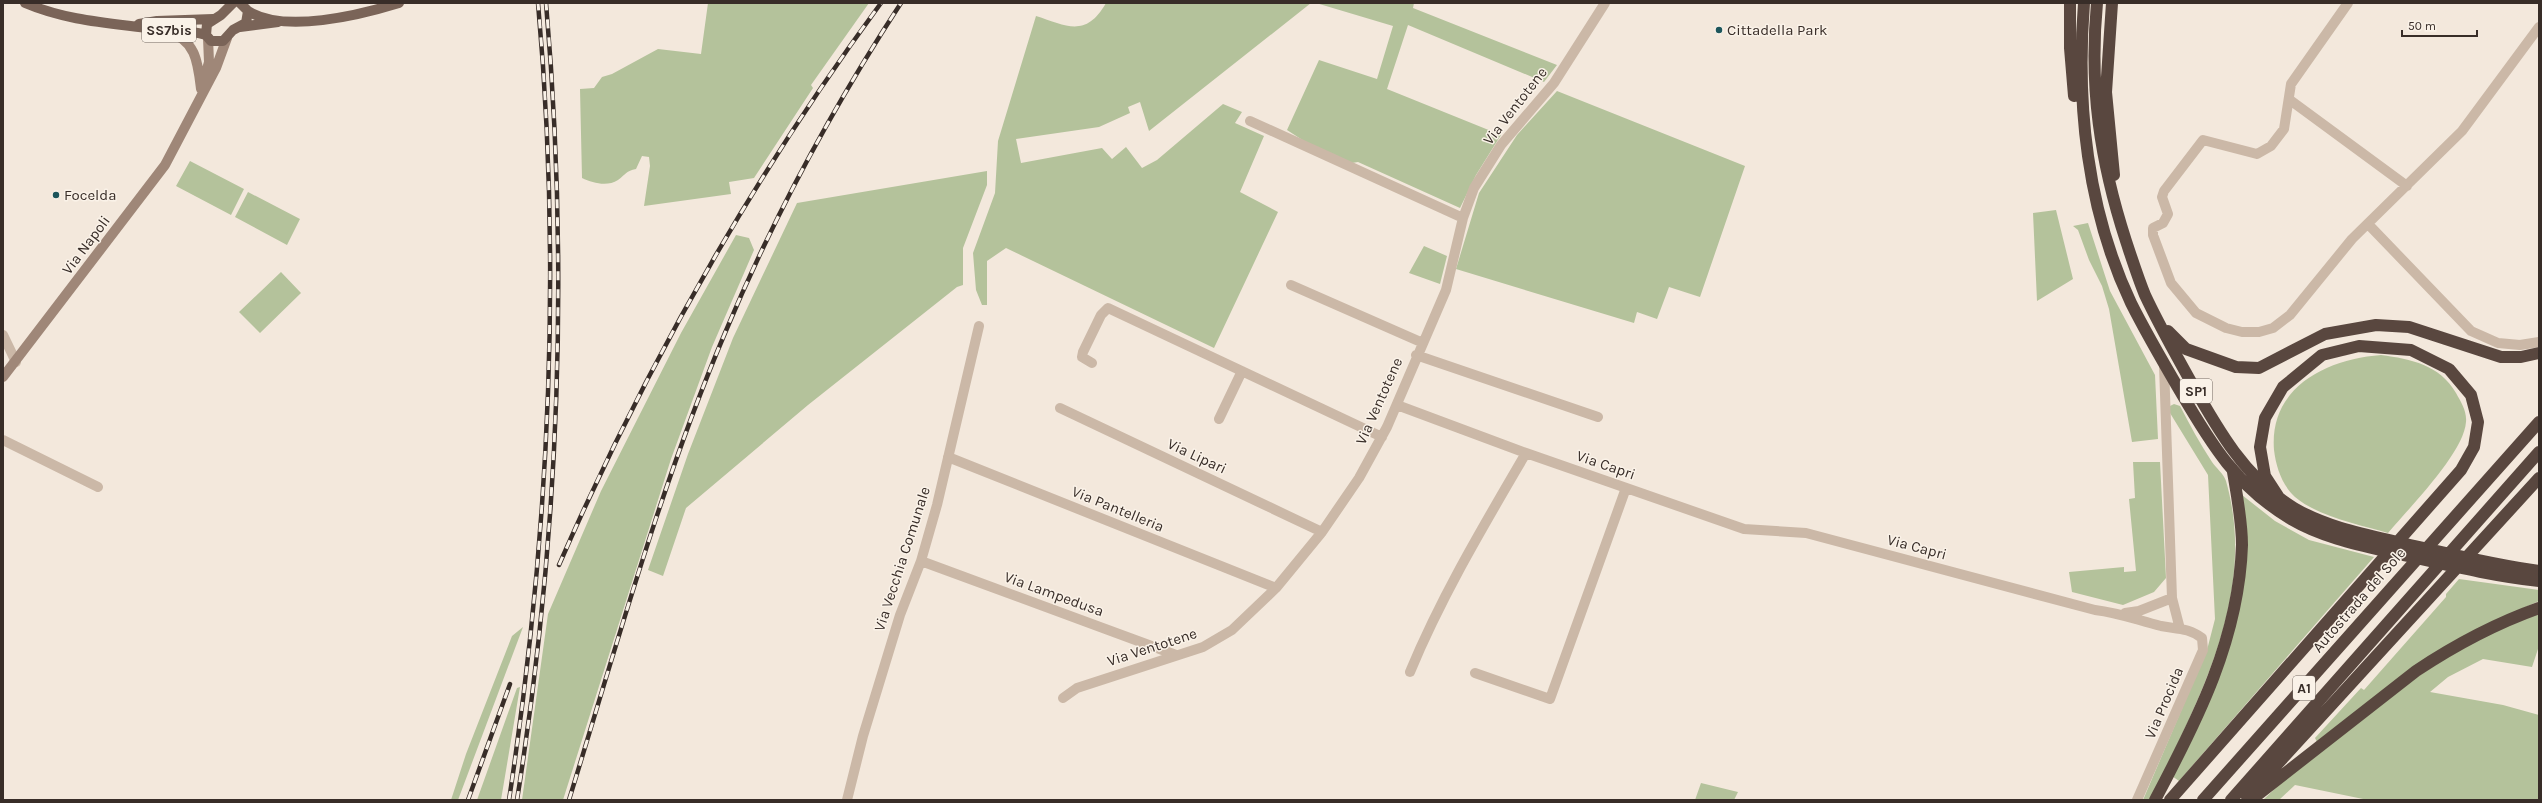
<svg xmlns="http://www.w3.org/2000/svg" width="2542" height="803" font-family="Karla,sans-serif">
	<rect width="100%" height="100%" fill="#f3e8dc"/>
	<path fill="#b4c29b" d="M708,3h161l-58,82 2,3 -59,90 -25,4 2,12 -87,12 6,-40 -1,-9 -7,-1 -6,13c-10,2 -10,5 -18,11 -11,7 -25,3 -36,-2l-2,-89 14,-1 8,-11 10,-3 46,-25 43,5z
		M1106,3h205l-162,128 -9,-29 -12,5 2,6 -31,14 -83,12 5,24 81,-15 10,11 14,-12 16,21 15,-8 66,-56 19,8 -7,11 29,13 -24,56 38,20 -64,136 -208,-100 -19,13v44h-5l-6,-15 -3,-37 22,-60 3,-52 38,-125c31,10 50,22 70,-13z
		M1316,3h98l-1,5 144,57 -13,17 -136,-57 -21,64 114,46 -25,40 -16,33 -102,-46 -6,1 -42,-18 -23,-15 32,-70 58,19 16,-53z
		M1557,91l188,75 -45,131 -31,-10 -12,32 -20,-7 -3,11 -178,-54 23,-76 38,-58z
		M190,161l54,28 -13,26 -55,-29z
		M987,171v14l-24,63v37l-6,2 -149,118 -122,103 -23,68 -15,-6 40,-116 45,-116 64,-135z
		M248,192l52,27 -13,26 -52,-28z
		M2056,210l17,69 -36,22 -4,-88z
		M2088,223l22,68 45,84 3,64 -26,3 -23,-133 -7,-23 -13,-26 -11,-30 -5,-4z
		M736,235l13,3 5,12 -42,97 -41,112 -108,341h-41l26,-186 53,-123 80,-158z
		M1424,246l23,10 -7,28 -31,-11z
		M281,272l20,21 -41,40 -21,-21z
		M2381,355c30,4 59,10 75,38 5,9 11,18 10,29 -2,31 -57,86 -78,111 -28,-8 -71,-17 -93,-36 -13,-12 -19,-30 -21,-47 -5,-63 53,-91 107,-95z
		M2174,404l6,2c10,19 20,38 32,56 4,6 12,12 14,19 31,109 -23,209 -68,304l-9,15h-6l64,-150 8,-31 -7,-144 -38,-62v-7z
		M2133,462h27l6,116 -12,14 -31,13 -51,-13 -3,-20 55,-5v5l12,-1 -7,-72 6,-1z
		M2242,495l33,26 34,19 65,17 -195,224 -7,-5 58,-132z
		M2459,579l80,11v11l-45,20 -177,121 -2,-4 46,-50 3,2 82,-93v-3z
		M2539,614v32l-7,21 -49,-8 -35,18 -18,15 73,13 36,10v85h-171l-73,-15 -16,15h-16l20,-19c78,-61 160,-136 256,-167z
		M523,627l-65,173h-7l15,-46 46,-118z
		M520,687l-19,113h-24l40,-112z
		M1701,783l37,9 -4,8h-39z"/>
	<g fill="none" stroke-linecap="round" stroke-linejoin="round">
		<path stroke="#cbb8a7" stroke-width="10" d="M2348,3l-57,81 -7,45 -13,17 -14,8 -54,-14 -39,51 -2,6 6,17 -5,9 -10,5v7l18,48 25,30 30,15 16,4h17l14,-4 17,-13 62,-76 110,-108 77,-104
			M2290,100l117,86
			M1250,121l213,97
			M2368,224l103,107 27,12 22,2 19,-3
			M1291,285l132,58
			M3,335l13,27
			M1416,355l182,62
			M1092,363l-10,-6 1,-5 18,-37 7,-7 274,129
			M2164,365l8,233 8,31
			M1397,405l129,48 218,76 62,4 289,77c25,3 42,10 66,16 16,3 28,2 41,12l1,12 -66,150
			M1060,408l262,124
			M1219,419l23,-48
			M3,440l95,47
			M948,457l328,131
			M921,561l255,94
			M2125,613l14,-2 33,-13
			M1410,672c32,-77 74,-147 116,-219
			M1475,673l75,26 76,-211
			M1063,698l14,-10 126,-41 29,-17 44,-42 46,-56 37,-54 28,-51 59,-137 17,-72 11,-30 27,-43 53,-62 51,-80
			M847,800l16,-64 37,-121 21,-54 16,-56 42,-179"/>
		<path stroke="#9f8778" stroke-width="10" d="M167,32c29,7 31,31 34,57
			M203,83l6,-21 -1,-24
			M3,377l162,-212 51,-97 11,-30"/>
		<path stroke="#7a6458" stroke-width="10" d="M25,3c42,18 85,20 129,26 18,3 34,0 52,6
			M233,3l-12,12 -14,9 -1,11 5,6h12l10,-11 13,-7 2,-12 -8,-8
			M248,11c36,23 112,4 151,-8
			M139,24l18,-3 56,-2
			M240,27l38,-5"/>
		<path stroke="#59473f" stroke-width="12" d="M2070,3v45l4,48
			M2084,3c-8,101 3,207 47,300 15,30 32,59 49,88 31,53 57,96 111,128 34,20 74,27 112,36 45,10 90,21 136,26
			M2097,3c-8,84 3,158 29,238 6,18 12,37 19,54 14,30 30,58 46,87 27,48 54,96 103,126 34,20 74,27 112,36 44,10 88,21 133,27
			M2112,3l-6,89 8,83
			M2168,331l18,18 50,18 23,1 66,-34 51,-9 33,2 92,30h20l18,-4
			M2245,794l27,-24 267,-292
			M2155,800c43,-81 84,-162 87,-255 0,-24 -5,-49 -9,-73
			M2170,800l291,-330 13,-23 4,-25 -7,-27 -22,-26 -38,-19 -52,-4 -37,9 -39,32 -18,31 -5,29 5,29 13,20
			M2203,800l336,-378
			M2231,800l308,-348
			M2251,800l165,-129c39,-26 78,-47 123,-63"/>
		<g stroke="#382d28" stroke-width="4.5">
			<path id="rail" d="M559,565c86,-197 194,-388 322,-562
				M468,800l42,-116
				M509,800c40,-262 53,-532 29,-797
				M517,800c42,-262 52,-533 29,-797
				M569,800c48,-156 92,-316 156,-467 48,-115 108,-226 176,-330"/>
		</g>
		<use href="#rail" stroke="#faf2e8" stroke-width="3" stroke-dasharray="9" stroke-linecap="butt"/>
	</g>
	<g fill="#1c555b" stroke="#faf2e8" stroke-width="1.5">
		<circle cx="1719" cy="30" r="4"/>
		<circle cx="56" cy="195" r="4"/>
	</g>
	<g text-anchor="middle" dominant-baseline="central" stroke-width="3" stroke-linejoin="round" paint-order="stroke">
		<g fill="#faf2e8" stroke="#726862" stroke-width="1">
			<rect x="142" y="18" width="54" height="24" rx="3"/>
			<rect x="2180" y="379" width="32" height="24" rx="3"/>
			<rect x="2293" y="676" width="22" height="24" rx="3"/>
		</g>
		<g font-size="14" font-weight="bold" fill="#382d28">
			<text x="169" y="30">SS7bis</text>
			<text x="2196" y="391">SP1</text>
			<text x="2304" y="688">A1</text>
		</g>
		<g font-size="15" fill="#382d28" stroke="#faf2e8" text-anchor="start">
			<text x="1727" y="30">Cittadella Park</text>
			<text x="64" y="195">Focelda</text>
		</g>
		<g font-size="15" fill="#382d28" stroke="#faf2e8">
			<text transform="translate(1515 106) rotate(-52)">Via Ventotene</text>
			<text transform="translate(86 245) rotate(-53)">Via Napoli</text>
			<text transform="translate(1379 401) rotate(-66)">Via Ventotene</text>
			<text transform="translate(1197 456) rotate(25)">Via Lipari</text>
			<text transform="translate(1606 465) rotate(19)">Via Capri</text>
			<text transform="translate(1118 509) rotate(22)">Via Pantelleria</text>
			<text transform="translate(1917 547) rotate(15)">Via Capri</text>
			<text transform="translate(902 559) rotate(-72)">Via Vecchia Comunale</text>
			<text transform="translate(1054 594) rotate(20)">Via Lampedusa</text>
			<text transform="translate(2359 600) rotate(-49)">Autostrada del Sole</text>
			<text transform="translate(1152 647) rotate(-18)">Via Ventotene</text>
			<text transform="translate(2164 703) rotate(-67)">Via Procida</text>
		</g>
	</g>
	<rect width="2542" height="803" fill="none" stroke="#382d28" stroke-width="8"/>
	<path d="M2402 30v6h75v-6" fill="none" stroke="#382d28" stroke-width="2"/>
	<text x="2408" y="30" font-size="12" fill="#382d28" stroke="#faf2e8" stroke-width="3" paint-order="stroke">50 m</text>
</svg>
